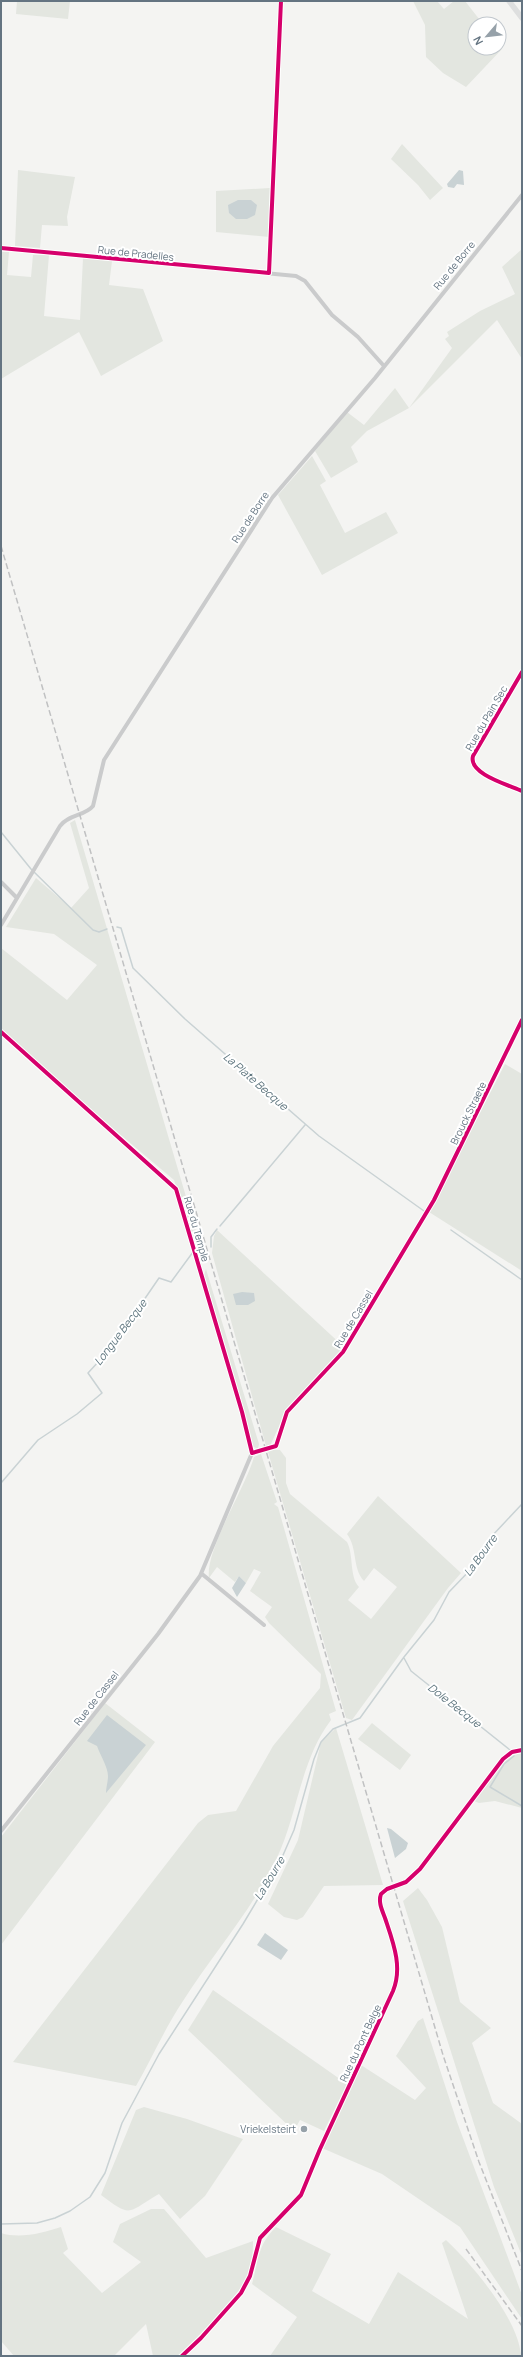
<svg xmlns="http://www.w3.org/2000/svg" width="523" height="2357" font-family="Manrope,sans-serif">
	<rect width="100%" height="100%" fill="#f4f4f2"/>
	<path fill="#e3e6e0" d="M17,1h53l-2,18 -52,-5z
		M413,1h24l7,8 10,-8h11l18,23h-8v24h24v-3l3,4 -36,38 -23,-14 -17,-16 -1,-32z
		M402,144l41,44 -13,12 -12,-15 -27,-26z
		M18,170l57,7 -8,40 1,9 -26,-1 -2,23 -25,-2z
		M270,188l-1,49 -53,-5v-41z
		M522,249v110l-25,-39 -88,88 -42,23 -16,16 7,15 -27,16 -16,-27 32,-39 17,13 31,-37 14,20 43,-60 -7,-9 4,-3 -2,-4 33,-21 35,-17 -13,-27z
		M1,252h8l-2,23 24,2 2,-22h16l-5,61 36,4 3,-62 29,3 -3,24 34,4 20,52 -62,35 -22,-44 -78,47z
		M312,456l14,25 -6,4 25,48 41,-21 12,21 -76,42 -44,-80z
		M75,820l117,397 5,18 -5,2 -18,-57 -71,-60 -102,-91v-81l66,52 30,-35 -43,-31 -48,-7 30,-49 35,30 18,-20 -19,-65z
		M505,1064l17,10v197l-93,-59z
		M217,1230l127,117 -57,62 -17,37h-4l-54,-193 2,-17z
		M206,1269l53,175 -1,5 -6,-3 -48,-171z
		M273,1450h7l6,8v25l4,11 57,48c7,13 2,34 12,45l-11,13 23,19 26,-32 -23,-19 -10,13c-12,-13 -6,-32 -17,-47l31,-38 83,77 -13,15 -96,132 -6,-2 -78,-266z
		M261,1454l16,48 -3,2 4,3 58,204 -7,3 2,6c-31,41 -33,94 -55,140 -24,50 -63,94 -93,141 -18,27 -31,57 -47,85l-123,-24 185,-239 10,-8 28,-4 37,-65 47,-58 1,-14 -52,-51 -4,-6 7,-10 -22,-16 11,-19 -7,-3 -8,14 -7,-7 -4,6 -18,-15 -8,11c-4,-28 36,-89 45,-121z
		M105,1703l50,39 -154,203v-108z
		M372,1723l39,32 -11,15 -42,-31z
		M336,1728l47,157 -59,1 -21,31 -6,3 -13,-3 -16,-13 30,-64 23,-98z
		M522,1753v55l-27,-7 -16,2 -5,-2c12,-15 27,-46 48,-48z
		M418,1888l9,12 15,27 18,75 31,26 -19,15 21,60 29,21v132l-28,-69 -91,-286z
		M213,1990l134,94 -23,47 -24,-11 -6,11 -106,-101z
		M423,2018l34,104 65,173v24l-62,-92 -78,-53 -60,-26 39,-83 54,35 11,-12 -30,-32 22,-35z
		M144,2107l43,12 56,20 -38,57 -25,23 -21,-25c-32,18 -26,25 -58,1l35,-85z
		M151,2209h13l42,49 47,-17c0,13 -1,24 -6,36 -8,19 -53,65 -70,79h-24l-7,-32 -32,32h-100l-13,-15v-108c19,6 42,0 60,-6l7,22 -5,4 39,40 39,-31 -28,-20 7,-18z
		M276,2227l55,27 -19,37 57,33 29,-52 70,47 -26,-76 4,-3c26,24 73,80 75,116h-251l27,-39 -45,-33c7,-25 5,-38 24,-57z"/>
	<path fill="#c9d2d4" d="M459,170l4,1 1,14 -7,-1 -3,4 -6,-1 -1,-3z
		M238,200h13l6,5 -2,10 -8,4h-11l-7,-6 -1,-8z
		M242,1292l12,1 1,8 -7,4h-12l-3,-11z
		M239,1576l7,7 -9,14 -5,-9z
		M107,1715l39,30 -40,48c0,-6 2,-11 2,-17 0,-9 -8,-21 -11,-30l-10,-5z
		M387,1828l4,1 17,14 -2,6 -11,9z
		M265,1933l23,17 -7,10 -24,-15z"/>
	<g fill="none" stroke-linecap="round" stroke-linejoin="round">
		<path stroke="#c9d2d4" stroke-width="1.5" d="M1,832l30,37 62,61 6,2 8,-3
			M117,927l4,1 12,40 52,51 134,117 105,75
			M220,1226l85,-101
			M451,1230l71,50
			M211,1247v-10l6,-8
			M198,1250l2,-1
			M1,1483l37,-43 39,-26 25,-21 -14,-20 23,-25 48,-70 12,4 22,-30
			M404,1658l7,13 99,79
			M514,1756l-10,8 -14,23 32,19
			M1,2224l36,-1 18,-5 15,-7 20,-14 15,-24 17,-50 37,-69 84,-130 37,-62 14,-32 20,-71 7,-17 12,-13 27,-11 44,-61 30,-37 15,-28 24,-25 18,-30 31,-33"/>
		<path stroke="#cacbcc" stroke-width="4" d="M1,248l295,28 9,5 27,34 26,22 26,29
			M522,672l-49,84c-5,18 36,29 49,35
			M1,882l16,16
			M1,925l59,-99c9,-12 25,-10 33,-20l11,-46 168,-262 103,-120 147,-183
			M1,1032l175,157 66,223 10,41
			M252,1453l24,-7 11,-34 56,-60 91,-152 88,-180
			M202,1574l62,51
			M1,1831l157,-197 42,-58 52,-123
			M182,2356l19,-18 40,-45 9,-17 10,-38 41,-43 19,-46 73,-158c10,-24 0,-49 -8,-73 -3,-8 -7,-16 -4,-24l6,-5 19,-7 14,-13 83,-110 9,-7 10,-2"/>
		<path stroke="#dedfdf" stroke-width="5.5" d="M509,1l13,17"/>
		<path stroke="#c0c1c2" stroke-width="1.5" stroke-dasharray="6 3" stroke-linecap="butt" d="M1,546l442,1509 36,107 43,109
			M466,2249l56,77"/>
		<g stroke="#fff" stroke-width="6">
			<path id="cycleway" d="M1,248l268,25 12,-272
				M522,672l-49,84c-5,18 36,29 49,35
				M1,1032l175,157 66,223 10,41 24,-7 11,-34 56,-60 91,-152 88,-180
				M182,2356l19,-18 40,-45 9,-17 10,-38 41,-43 19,-46 73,-158c10,-24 0,-49 -8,-73 -3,-8 -7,-16 -4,-24l6,-5 19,-7 14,-13 83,-110 9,-7 10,-2"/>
		</g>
		<use href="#cycleway" stroke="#d6006c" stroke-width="4"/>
	</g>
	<circle fill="#96a1a9" stroke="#fff" stroke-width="1.5" cx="304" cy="2129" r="4"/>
	<g text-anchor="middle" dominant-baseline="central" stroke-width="4" stroke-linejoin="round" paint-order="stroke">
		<g font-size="10" fill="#647481" stroke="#fff">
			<text transform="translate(136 253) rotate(6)">Rue de Pradelles</text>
			<text transform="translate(454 265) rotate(-51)">Rue de Borre</text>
			<text transform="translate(250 517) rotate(-57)">Rue de Borre</text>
			<text transform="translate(486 718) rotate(-60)">Rue du Pain Sec</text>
			<text transform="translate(468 1113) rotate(-64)">Brouck Straete</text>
			<text transform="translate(197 1229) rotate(74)">Rue du Temple</text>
			<text transform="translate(353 1319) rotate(-59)">Rue de Cassel</text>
			<text transform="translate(96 1698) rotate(-52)">Rue de Cassel</text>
			<text transform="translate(360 2043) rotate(-65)">Rue du Pont Belge</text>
		</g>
		<g font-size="10" fill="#647481" stroke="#fff" text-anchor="end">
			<text x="296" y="2129">Vriekelsteirt</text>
		</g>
		<g font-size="11" font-style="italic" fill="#5f767f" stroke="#fff">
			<text transform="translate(256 1081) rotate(41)">La Plate Becque</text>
			<text transform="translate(120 1332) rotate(-53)">Longue Becque</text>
			<text transform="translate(480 1555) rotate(-54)">La Bourre</text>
			<text transform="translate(455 1705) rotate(38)">Dole Becque</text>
			<text transform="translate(269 1878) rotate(-59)">La Bourre</text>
		</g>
	</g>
	<rect width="523" height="2357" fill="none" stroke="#647481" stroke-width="4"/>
	<g transform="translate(487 36) rotate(242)"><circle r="19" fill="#ffffff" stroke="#c1c7cd"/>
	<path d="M0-3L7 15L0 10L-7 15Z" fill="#96a1a9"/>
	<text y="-6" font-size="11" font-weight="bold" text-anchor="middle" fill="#647481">N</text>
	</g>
</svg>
